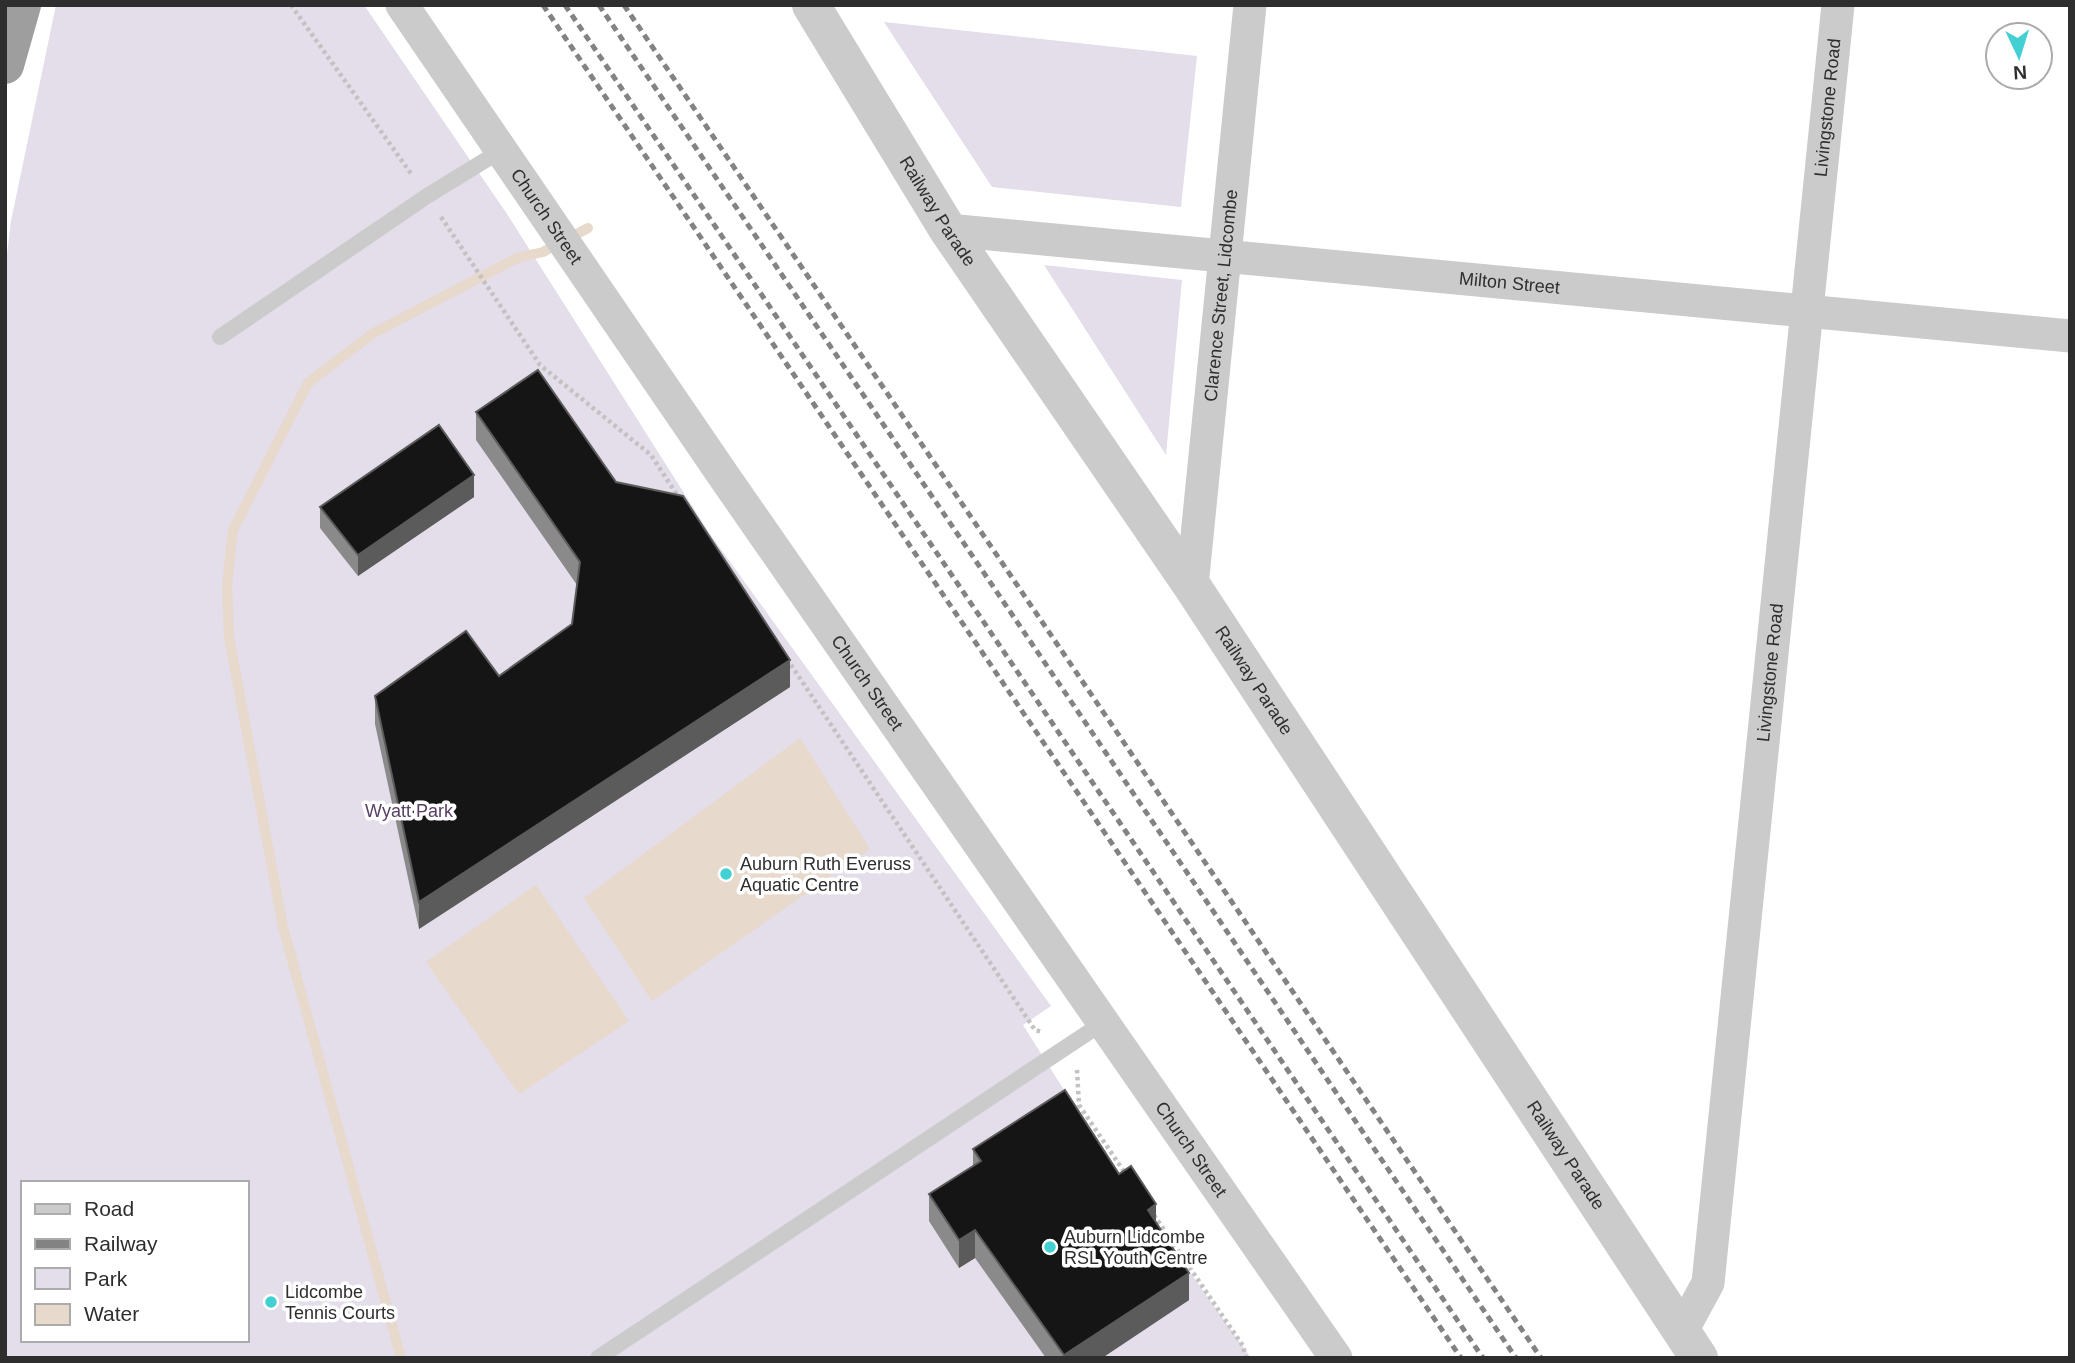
<svg xmlns="http://www.w3.org/2000/svg" width="2075" height="1363" font-family="Helvetica,sans-serif">
	<rect width="100%" height="100%" fill="#fff"/>
	<path fill="#e4ddea" fill-rule="evenodd" d="M56,5h308l143,209 203,320 341,472 -28,19 70,111 158,222h-1246v-1087l6,-50zM23,1183h224v157h-224z
		M884,22l313,34 -16,151 -189,-20z
		M1044,265l138,15 -16,175z"/>
	<path fill="#e7d9cb" d="M800,738l70,111 -218,152 -68,-103z
		M536,885l93,136 -110,73 -93,-132z"/>
	<g fill="none" stroke-linecap="round" stroke-linejoin="round">
		<path stroke="#e7d9cb" stroke-width="10" d="M401,1358l-118,-431 -54,-290 -2,-51 6,-56 75,-147 64,-49 145,-76 26,-6 45,-24"/>
		<path stroke="#c2c2c2" stroke-width="4.5" stroke-dasharray="3.5 3.5" stroke-linecap="butt" d="M291,5l121,170
			M441,217l99,148 111,90 28,43
			M787,659l248,371 7,2
			M1077,1070l2,35 48,71
			M1154,1215l89,131 3,12"/>
		<path stroke="#cbcbcb" stroke-width="16" d="M220,337l207,-141 75,-46
			M598,1358l506,-336"/>
		<g stroke="#cbcbcb" stroke-width="33">
			<path id="s1" d="M402,5l321,470 613,883"/>
			<path id="s2" d="M948,230l1122,106"/>
			<path id="s3" d="M1192,586l58,-581"/>
			<path id="s4" d="M1682,1331l26,-48 130,-1278"/>
		</g>
		<path stroke="#cbcbcb" stroke-width="38" id="s5" d="M811,5l137,225 244,356 507,772"/>
		<path stroke="#9e9e9e" stroke-width="38" d="M5,65l17,-60"/>
		<path stroke="#838383" stroke-width="5" stroke-dasharray="7 5" stroke-linecap="butt" d="M543,5l918,1353
			M565,5l918,1353
			M599,5l917,1353
			M624,5l917,1353"/>
	</g>
	<path fill="#8a8a8a" d="M476,412l140,70 174,205 -371,242 -44,-205v-28l124,-20 73,-52 5,-39 -101,-145z
		M474,497l-116,79 -38,-48v-21z
		M973,1149l146,25 37,48 33,78 -87,58h-56l-71,-100 -16,10 -30,-47v-27l44,-28z"/>
	<path fill="#5b5b5b" d="M474,475v22l-116,79v-21z
		M790,660v27l-371,242v-27z
		M1156,1204v28l-8,-22z
		M975,1230v28l-16,10v-28z
		M1189,1273v27l-87,58h-38v-3z"/>
	<path fill="#151515" stroke="#5b5b5b" stroke-width="2" d="M538,370l78,112 67,14 107,164 -371,242 -44,-206 91,-65 33,45 73,-52 8,-62 -104,-150z
		M439,425l35,50 -116,80 -38,-48z
		M1065,1090l54,84 12,-8 25,38 -8,6 41,63 -125,82 -89,-125 -16,10 -30,-46 52,-33 -8,-12z"/>
	<g fill="#42d0d2" stroke="#fff" stroke-width="2.5">
		<circle cx="726" cy="874" r="7"/>
		<circle cx="1050" cy="1247" r="7"/>
		<circle cx="271" cy="1302" r="7"/>
	</g>
	<g text-anchor="middle" dominant-baseline="central" stroke-width="7" stroke-linejoin="round" paint-order="stroke">
		<g font-size="18" fill="#2e2e2e" stroke="#fff">
			<text stroke="none"><textPath href="#s4" startOffset="1236">Livingstone Road</textPath></text>
			<text stroke="none"><textPath href="#s5" startOffset="242">Railway Parade</textPath></text>
			<text stroke="none"><textPath href="#s1" startOffset="256">Church Street</textPath></text>
			<text stroke="none"><textPath href="#s2" startOffset="564">Milton Street</textPath></text>
			<text stroke="none"><textPath href="#s3" startOffset="292">Clarence Street, Lidcombe</textPath></text>
			<text stroke="none"><textPath href="#s4" startOffset="668">Livingstone Road</textPath></text>
			<text stroke="none"><textPath href="#s5" startOffset="808">Railway Parade</textPath></text>
			<text stroke="none"><textPath href="#s1" startOffset="822">Church Street</textPath></text>
			<text stroke="none"><textPath href="#s1" startOffset="1390">Church Street</textPath></text>
			<text stroke="none"><textPath href="#s5" startOffset="1376">Railway Parade</textPath></text>
		</g>
		<g font-size="18" fill="#574064" stroke="#fff">
			<text x="409" y="811">Wyatt Park</text>
		</g>
		<g font-size="18" fill="#2e2e2e" stroke="#fff" text-anchor="start">
			<text x="740" y="864">Auburn Ruth Everuss<tspan x="740" dy="21">Aquatic Centre</tspan></text>
			<text x="1064" y="1237">Auburn Lidcombe<tspan x="1064" dy="21">RSL Youth Centre</tspan></text>
			<text x="285" y="1292">Lidcombe<tspan x="285" dy="21">Tennis Courts</tspan></text>
		</g>
	</g>
	<rect width="2075" height="1363" fill="none" stroke="#2e2e2e" stroke-width="14"/>
	<rect x="21" y="1181" width="228" height="161" fill="#ffffff" stroke="#ababab" stroke-width="2"/>
	<rect x="35" y="1204" width="35" height="10" fill="#cbcbcb" stroke="#ababab" stroke-width="2"/>
	<text x="84" y="1216" font-size="21" fill="#2e2e2e">Road</text>
	<rect x="35" y="1239" width="35" height="10" fill="#838383" stroke="#ababab" stroke-width="2"/>
	<text x="84" y="1251" font-size="21" fill="#2e2e2e">Railway</text>
	<rect x="35" y="1268" width="35" height="21" fill="#e4ddea" stroke="#ababab" stroke-width="2"/>
	<text x="84" y="1286" font-size="21" fill="#2e2e2e">Park</text>
	<rect x="35" y="1304" width="35" height="21" fill="#e7d9cb" stroke="#ababab" stroke-width="2"/>
	<text x="84" y="1321" font-size="21" fill="#2e2e2e">Water</text>
	<g transform="translate(2019 56) rotate(176)"><circle r="33" fill="#ffffff" stroke="#ababab" stroke-width="2"/>
	<path d="M0-5L12 26L0 18L-12 26Z" fill="#42d0d2"/>
	<text y="-10" font-size="19" font-weight="bold" text-anchor="middle" fill="#2e2e2e">N</text>
	</g>
</svg>
